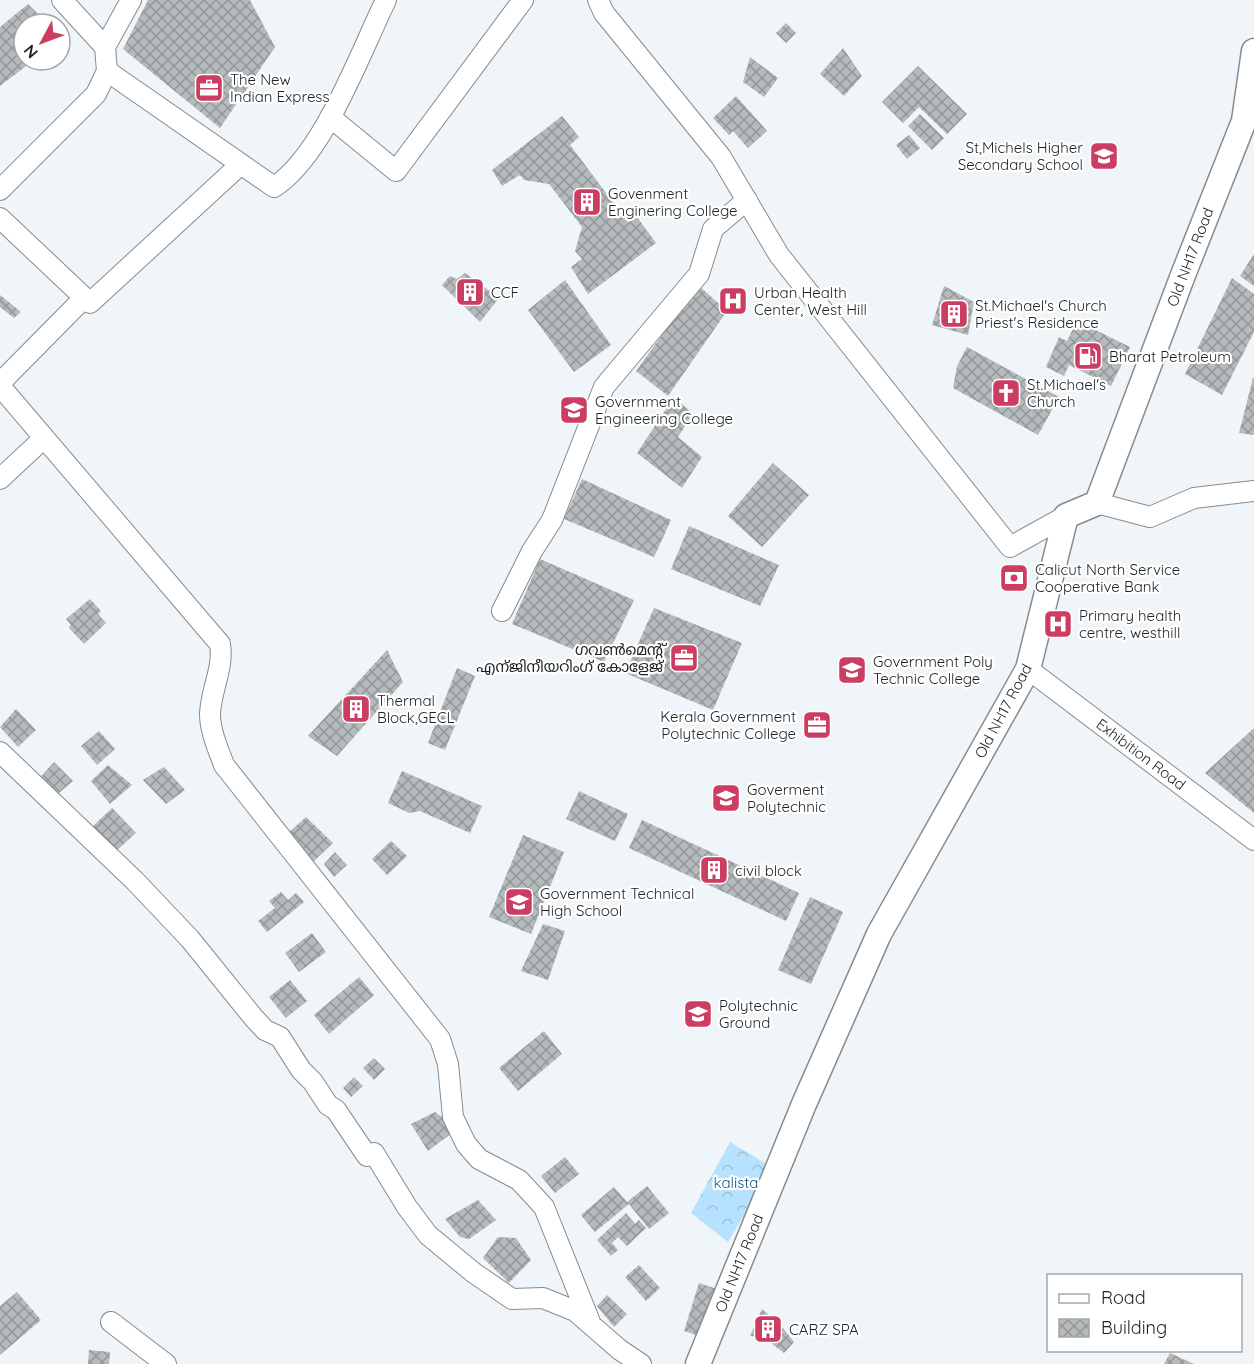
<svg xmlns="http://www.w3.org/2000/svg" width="1254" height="1364" font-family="Quicksand,'Noto Sans Malayalam',sans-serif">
	<defs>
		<pattern id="park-crowns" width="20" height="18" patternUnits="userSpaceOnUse" patternTransform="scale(1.5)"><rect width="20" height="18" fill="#b7e2ff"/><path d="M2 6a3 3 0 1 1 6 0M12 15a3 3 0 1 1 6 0" fill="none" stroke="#9dc2da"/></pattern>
		<pattern id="building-cross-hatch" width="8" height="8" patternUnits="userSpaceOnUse" patternTransform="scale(1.5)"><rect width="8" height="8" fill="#b5babd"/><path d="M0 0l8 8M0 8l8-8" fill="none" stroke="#939799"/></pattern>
	</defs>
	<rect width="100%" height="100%" fill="#f0f5f9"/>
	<path fill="url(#park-crowns)" d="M730,1142l43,26 -45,74 -37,-29z"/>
	<path fill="url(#building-cross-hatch)" d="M148,0h102l25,47 -55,81 -97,-79z
		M28,4l20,20h-24v36h10l-34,26v-59z
		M786,23l10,10 -10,10 -10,-10z
		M843,48l19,28 -18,20 -24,-22z
		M750,57l28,21 -14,19 -21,-15z
		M918,66l49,48 -20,20 -28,-27 -16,16 -21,-21z
		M736,96l31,35 -19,17 -15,-17 -4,4 -16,-17z
		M920,114l24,24 -12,12 -24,-24z
		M562,116l17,21 -9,8 58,77 9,-5 19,26 -68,51 -17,-27 11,-8 -7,-8 7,-24 -33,-43 -25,-4 -4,-5 -18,11 -10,-16z
		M909,135l11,13 -13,11 -11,-14z
		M1254,254v32l-14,-10z
		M465,273l34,25 -19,24 -38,-37 8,-9 7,3z
		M1232,278l22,16v38l-32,63 -37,-21z
		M565,280l46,65 -37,27 -46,-62z
		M698,285l29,26 -59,85 -32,-25z
		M944,286l30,16 -6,33 -36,-10z
		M0,295l21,17 -7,6 -14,-11z
		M1077,321l53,26 -19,39 -42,-21 -5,11 -18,-9 13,-30 8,4z
		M967,347l92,50 -21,38 -85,-47 4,-22z
		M1253,378h1v57l-15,-2z
		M674,397l19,17 -15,23 24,20 -20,31 -45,-35z
		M773,463l36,32 -47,52 -34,-31z
		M582,479l89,41 -17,37 -90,-38z
		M689,526l90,39 -19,41 -89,-37z
		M540,559l94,41 -30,62 -92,-38z
		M90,599l11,12 -3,3 8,9 -22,21 -15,-16 2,-3 -5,-6z
		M654,608l88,35 -29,67 -88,-37z
		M387,650l16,32 -66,74 -29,-20z
		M457,668l18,8 -30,74 -17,-7z
		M16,709l20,21 -18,17 -18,-20z
		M1254,728v85l-49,-40z
		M99,731l16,18 -18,16 -16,-19z
		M54,762l19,19 -20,17 -17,-16z
		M108,765l24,20 -22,19 -19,-23z
		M164,767l21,23 -19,14 -23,-24z
		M402,771l80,35 -12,27 -50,-22 -11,2 -21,-10z
		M579,791l49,23 -13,27 -49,-22z
		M112,808l24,25 -21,19 -22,-26z
		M306,817l27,26 -20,19 -25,-29z
		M642,820l157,73 -13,28 -157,-73z
		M523,835l41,17 -33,82 -42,-17z
		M391,841l16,15 -20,19 -15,-16z
		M335,852l12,13 -13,12 -10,-13z
		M281,892l7,8 8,-7 8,9 -37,30 -9,-11 17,-13 -6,-7z
		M810,897l33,15 -32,72 -33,-14z
		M543,924l22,7 -17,49 -27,-9z
		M312,933l14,19 -27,20 -14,-19z
		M359,977l15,18 -45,39 -15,-19z
		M290,980l17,21 -21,17 -17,-21z
		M544,1031l18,23 -44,37 -19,-23z
		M374,1058l11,11 -11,11 -11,-12z
		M354,1077l9,9 -12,11 -8,-9z
		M435,1112l14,10 3,11 -24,18 -17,-27z
		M565,1157l14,17 -24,19 -14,-17z
		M647,1186l22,27 -20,16 -20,-25 -34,28 -14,-17 33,-28 13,15z
		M478,1200l18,20 -27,19 -9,-2 -15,-18z
		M626,1213l9,11 4,-4 7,8 -19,18 -9,-9 -6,6 6,7 -7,6 -14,-16z
		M498,1237l18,1 15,22 -22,23 -26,-25z
		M639,1265l21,23 -14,13 -21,-24z
		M699,1283l21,7 -15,48 -21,-7z
		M17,1292l24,28 -41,35v-49z
		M607,1295l20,19 -13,13 -17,-21z
		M762,1309l17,14 15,19 -10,11 -21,-16 -13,-1z
		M89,1350l21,2 -1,12h-21z
		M1170,1353l24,11h-30z"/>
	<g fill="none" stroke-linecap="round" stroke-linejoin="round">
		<g stroke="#878b8e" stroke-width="22">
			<path id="minor" d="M598,0l6,13 117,144 58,98 231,292 56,-31
				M105,47l26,-47
				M107,71l167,116c49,-31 86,-134 112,-187
				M330,117l66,54 127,-171
				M0,190l96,-96 11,-23 -2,-24 -43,-47
				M0,218l90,85 151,-139
				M0,383l84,-85
				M0,386l220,258c4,24 -9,45 -10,70 0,17 8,35 14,51l216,274 8,25 5,53 13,27 13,15 40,21 25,27 46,115
				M0,479l44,-41
				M1097,503l53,14 44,-19 60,-7
				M502,611l30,-60 20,-31 52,-133 95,-113 14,-45 34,-29
				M1028,669l226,171
				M0,752l135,129 55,58 63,78 12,13 15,7 21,33 12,12 15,23 8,5 31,46 7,-3 33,54 21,28 46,38 38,26 31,-1 32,13 45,39 21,14
				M111,1322l55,42"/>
		</g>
		<g stroke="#878b8e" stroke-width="27">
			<path id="major" d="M698,1364l106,-260 75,-170 149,-265 38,-153 31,-13 86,-228 61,-154 10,-70"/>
		</g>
		<use href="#minor" stroke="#fff" stroke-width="20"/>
		<use href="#major" stroke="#fff" stroke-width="24"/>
	</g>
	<defs>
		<g id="office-square" transform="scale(1.5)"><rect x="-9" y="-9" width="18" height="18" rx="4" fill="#cc3d62" stroke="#fff"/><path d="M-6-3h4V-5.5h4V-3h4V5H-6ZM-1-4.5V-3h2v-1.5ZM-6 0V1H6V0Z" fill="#fff"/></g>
		<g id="school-square" transform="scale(1.5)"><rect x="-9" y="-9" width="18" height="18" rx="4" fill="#cc3d62" stroke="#fff"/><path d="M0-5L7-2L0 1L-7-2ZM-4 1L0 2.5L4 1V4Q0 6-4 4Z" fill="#fff"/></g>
		<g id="building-square" transform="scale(1.5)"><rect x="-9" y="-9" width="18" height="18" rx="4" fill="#cc3d62" stroke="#fff"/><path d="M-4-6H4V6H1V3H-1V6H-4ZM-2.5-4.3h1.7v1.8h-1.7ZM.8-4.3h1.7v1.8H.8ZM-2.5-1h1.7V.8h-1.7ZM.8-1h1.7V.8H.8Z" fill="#fff"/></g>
		<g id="hospital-square" transform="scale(1.5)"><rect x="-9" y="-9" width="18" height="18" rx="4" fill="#cc3d62" stroke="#fff"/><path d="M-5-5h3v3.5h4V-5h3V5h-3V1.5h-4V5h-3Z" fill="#fff"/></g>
		<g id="fuel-square" transform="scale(1.5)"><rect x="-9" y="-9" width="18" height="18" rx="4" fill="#cc3d62" stroke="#fff"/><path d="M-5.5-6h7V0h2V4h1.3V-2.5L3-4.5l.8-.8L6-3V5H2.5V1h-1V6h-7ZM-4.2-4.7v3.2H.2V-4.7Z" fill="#fff"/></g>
		<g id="church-square" transform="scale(1.5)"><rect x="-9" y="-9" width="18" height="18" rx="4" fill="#cc3d62" stroke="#fff"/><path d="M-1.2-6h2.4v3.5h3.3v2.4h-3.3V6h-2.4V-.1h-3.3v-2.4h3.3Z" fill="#fff"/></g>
		<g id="university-square" transform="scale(1.5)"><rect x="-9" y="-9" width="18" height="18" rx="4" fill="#cc3d62" stroke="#fff"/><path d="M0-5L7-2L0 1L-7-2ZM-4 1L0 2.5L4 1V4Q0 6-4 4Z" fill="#fff"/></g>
		<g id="bank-square" transform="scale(1.5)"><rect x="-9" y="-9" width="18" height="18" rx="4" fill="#cc3d62" stroke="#fff"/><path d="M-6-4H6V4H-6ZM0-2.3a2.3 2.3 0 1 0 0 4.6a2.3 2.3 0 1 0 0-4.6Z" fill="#fff"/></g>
	</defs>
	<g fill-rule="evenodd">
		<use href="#office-square" x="209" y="88"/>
		<use href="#school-square" x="1104" y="156"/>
		<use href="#building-square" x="587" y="202"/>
		<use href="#building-square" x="470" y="292"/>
		<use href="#hospital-square" x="733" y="301"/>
		<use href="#building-square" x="954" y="314"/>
		<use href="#fuel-square" x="1088" y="356"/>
		<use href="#church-square" x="1006" y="393"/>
		<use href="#university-square" x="574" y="410"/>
		<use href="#bank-square" x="1014" y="578"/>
		<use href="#hospital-square" x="1058" y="624"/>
		<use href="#office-square" x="684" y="658"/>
		<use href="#university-square" x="852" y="670"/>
		<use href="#building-square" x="356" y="709"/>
		<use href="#office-square" x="817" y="725"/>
		<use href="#university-square" x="726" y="798"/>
		<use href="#building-square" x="714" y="870"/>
		<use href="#school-square" x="519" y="902"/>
		<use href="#university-square" x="698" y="1014"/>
		<use href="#building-square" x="768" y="1329"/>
	</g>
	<g text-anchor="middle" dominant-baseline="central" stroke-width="4.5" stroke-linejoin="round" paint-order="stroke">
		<g font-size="15" fill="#1e2021" stroke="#fff" text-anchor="start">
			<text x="230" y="79">The New<tspan x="230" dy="17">Indian Express</tspan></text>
			<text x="1083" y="147" text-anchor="end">St,Michels Higher<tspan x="1083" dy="17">Secondary School</tspan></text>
			<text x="608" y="193">Govenment<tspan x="608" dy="17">Enginering College</tspan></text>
			<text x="491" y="292">CCF</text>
			<text x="754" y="292">Urban Health<tspan x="754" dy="17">Center, West Hill</tspan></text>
			<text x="975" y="305">St.Michael's Church<tspan x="975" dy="17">Priest's Residence</tspan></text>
			<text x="1109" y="356">Bharat Petroleum</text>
			<text x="1027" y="384">St.Michael's<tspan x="1027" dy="17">Church</tspan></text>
			<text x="595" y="401">Government<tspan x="595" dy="17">Engineering College</tspan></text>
			<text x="1035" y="569">Calicut North Service<tspan x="1035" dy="17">Cooperative Bank</tspan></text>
			<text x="1079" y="615">Primary health<tspan x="1079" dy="17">centre, westhill</tspan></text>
			<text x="663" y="649" text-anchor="end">ഗവൺമെന്റ്<tspan x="663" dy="17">എന്ജിനീയറിംഗ് കോളേജ്</tspan></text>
			<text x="873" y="661">Government Poly<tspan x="873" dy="17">Technic College</tspan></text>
			<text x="377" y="700">Thermal<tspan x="377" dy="17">Block,GECL</tspan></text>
			<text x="796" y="716" text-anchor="end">Kerala Government<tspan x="796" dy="17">Polytechnic College</tspan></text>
			<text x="747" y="789">Goverment<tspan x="747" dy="17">Polytechnic</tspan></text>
			<text x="735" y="870">civil block</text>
			<text x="540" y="893">Government Technical<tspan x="540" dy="17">High School</tspan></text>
			<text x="719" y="1005">Polytechnic<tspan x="719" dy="17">Ground</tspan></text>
			<text x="789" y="1329">CARZ SPA</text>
		</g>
		<g font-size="15" fill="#1e2021" stroke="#fff">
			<text transform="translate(1190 257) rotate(-69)">Old NH17 Road</text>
			<text transform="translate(1003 711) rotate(-62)">Old NH17 Road</text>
			<text transform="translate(1141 754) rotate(37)">Exhibition Road</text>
			<text transform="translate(739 1263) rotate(-68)">Old NH17 Road</text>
		</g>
		<g font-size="15" fill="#0c587f" stroke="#fff">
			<text x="736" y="1182">kalista</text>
		</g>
	</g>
	<rect x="1047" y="1274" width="195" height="78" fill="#ffffff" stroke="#a5a6a6" stroke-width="1.5"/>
	<rect x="1059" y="1294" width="30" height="9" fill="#ffffff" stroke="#a5a6a6" stroke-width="1.5"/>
	<text x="1101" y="1304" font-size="18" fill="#1e2021">Road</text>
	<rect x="1059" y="1319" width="30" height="18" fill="url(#building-cross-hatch)" stroke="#a5a6a6" stroke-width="1.5"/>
	<text x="1101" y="1334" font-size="18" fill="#1e2021">Building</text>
	<g transform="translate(42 42) rotate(229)"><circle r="28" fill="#ffffff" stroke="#a5a6a6" stroke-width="1.5"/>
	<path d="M0-4.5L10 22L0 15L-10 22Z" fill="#cc3d62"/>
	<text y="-9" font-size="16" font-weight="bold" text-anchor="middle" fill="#1e2021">N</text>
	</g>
</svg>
